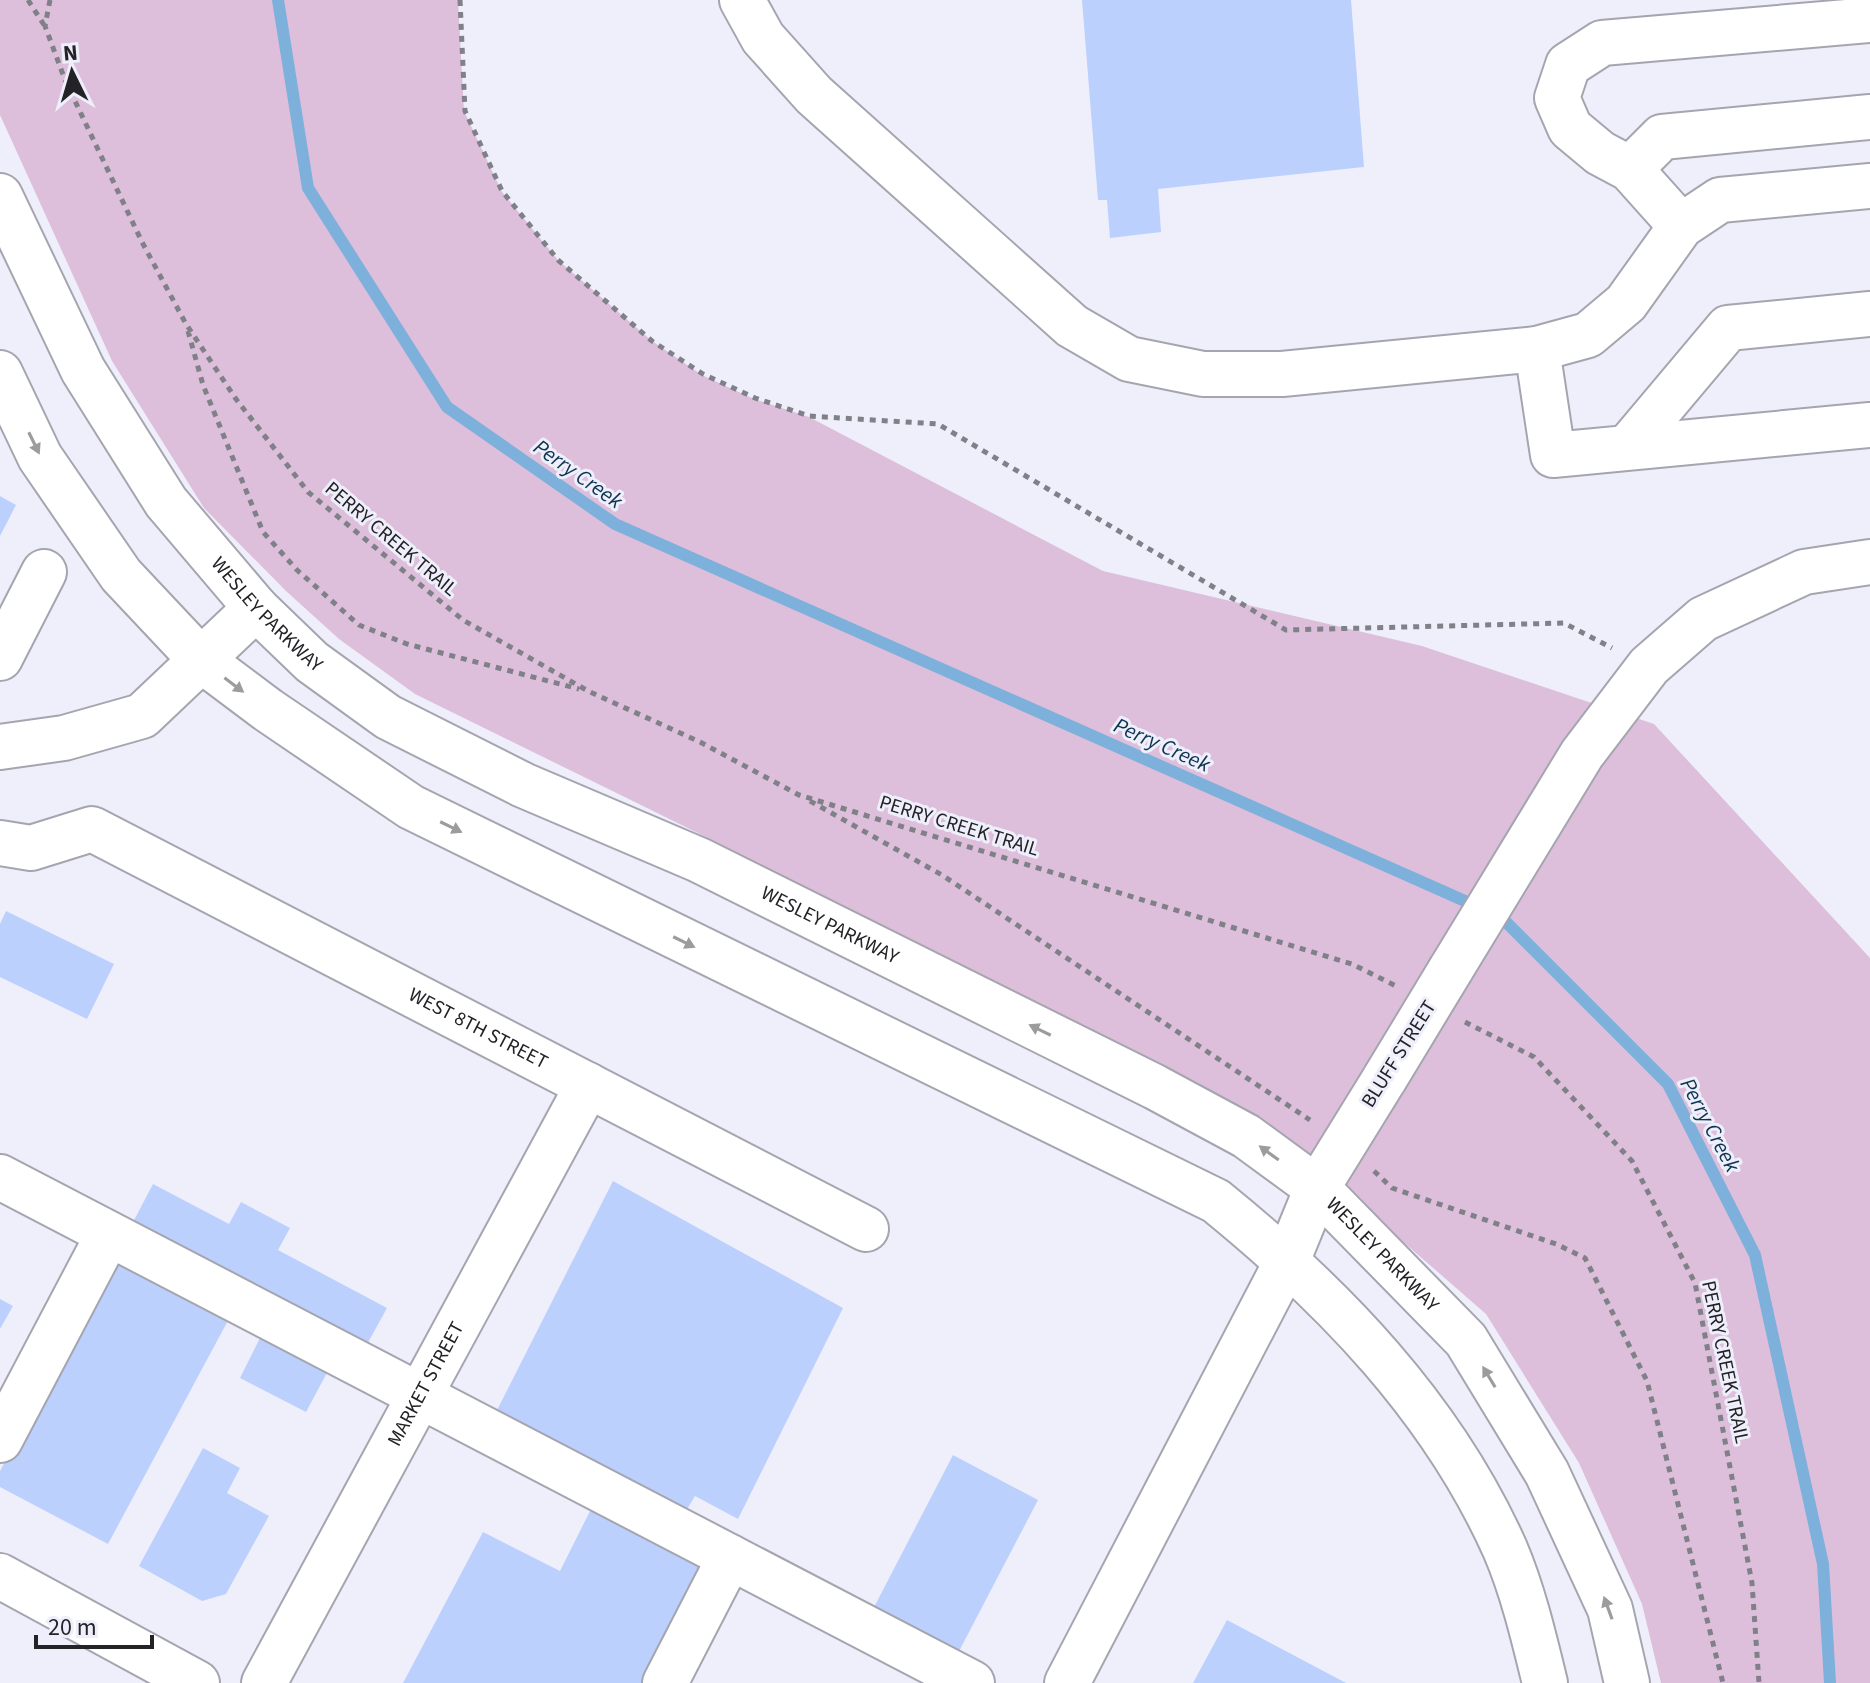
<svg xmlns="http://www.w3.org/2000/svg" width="1870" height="1683" font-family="'Source Sans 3',sans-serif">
	<rect width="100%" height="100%" fill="#efeffb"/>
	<path fill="#ddbfdb" d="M0,0h458l6,111 38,81 56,68 94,81 50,34 52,24 55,18 294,154 319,75 232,78 216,234v725h-209l-19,-79 -63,-141 -93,-149 -224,-195 -556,-282 -291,-143 -76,-55 -53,-48 -82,-83 -92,-147 -112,-246z"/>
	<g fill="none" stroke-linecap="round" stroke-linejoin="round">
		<path stroke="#7eb0dc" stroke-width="12" d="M278,0l30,188 139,219 168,117 886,393 167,167 87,171 68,309 7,119"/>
	</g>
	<path fill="#bcd0fd" d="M1082,0h269l13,167 -206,22 3,43 -51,6 -3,-38h-9z
		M0,496l16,9 -16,31z
		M6,911l108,53 -27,55 -87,-42v-53z
		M613,1181l230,127 -105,211 -43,-23 -9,15 -95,-52 -5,10 -93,-51z
		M153,1184l76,40 12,-22 49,26 -12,22 109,58 -22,40 -233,-124z
		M116,1254l115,61 -123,229 -108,-57v-16z
		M0,1299l13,7 -13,23z
		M262,1334l67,35 -23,43 -66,-34z
		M203,1448l37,20 -13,25 42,23 -43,78 -24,7 -63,-35z
		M953,1455l85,45 -82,157 -85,-44z
		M595,1501l104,52 6,23 -54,107h-248l80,-151 77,39z
		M1227,1620l119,63h-153z"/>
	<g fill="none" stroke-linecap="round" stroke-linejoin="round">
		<g stroke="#a5a5b0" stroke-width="48">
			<g id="minor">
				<path d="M742,0l21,38 51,57 258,231 57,33 74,15h79l255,-25 51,-14 38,-32 55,-77 39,-26 150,-14"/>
				<path d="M1630,169l32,-32 208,-20"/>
				<path d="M1681,226l-51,-57 -30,-16 -30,-25 -13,-30 11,-33 34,-22 268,-23"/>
				<path d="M1537,349l16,106 317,-30"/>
				<path d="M1628,447l100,-119 142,-14"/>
				<path d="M0,658l44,-86"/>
				<path d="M0,747l64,-9 78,-22 114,-108"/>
				<path id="s1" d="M0,843l31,5 61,-19 774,400"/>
				<path d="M1451,969l131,-215 67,-88 54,-47 101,-47 66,-10"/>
				<path d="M0,1177l972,506"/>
				<path d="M0,1440l108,-205"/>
				<path id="s2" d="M264,1683l324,-598"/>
				<path d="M665,1683l65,-126"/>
				<path d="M1067,1683l221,-424 29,-71 68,-110"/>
			</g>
		</g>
		<g stroke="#a5a5b0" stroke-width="48">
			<g id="major">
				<path id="s3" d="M0,196l83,174 83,132 90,106 56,54 76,55 135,68 176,75 456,227 91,49 71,52 149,152 81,133 63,136 17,74"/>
				<path d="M0,373l40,84 81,118 79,84 68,51 143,97 805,394c118,96 226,207 289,348 18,42 29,89 40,134"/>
				<path d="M0,1576l197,107"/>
			</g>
		</g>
		<path stroke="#808088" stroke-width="5" stroke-dasharray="6 6" stroke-linecap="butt" d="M28,0l16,25
			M50,0l-5,26 20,54 77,162 44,82 50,75 72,93 155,128 125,71 112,51 99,53 553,169 44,22
			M460,0l5,111 37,80 56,69 94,81 51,33 52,24 54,18 129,8 348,206 278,-7 48,25
			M188,331l15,54 60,147 34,38 62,55 48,19 172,45
			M810,801l132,74 368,245
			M1465,1022l69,35 98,104 63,122 57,300 7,100
			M1374,1171l18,17 164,56 29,14 62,123 76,302"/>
		<use href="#minor" stroke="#fff" stroke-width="44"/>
		<use href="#major" stroke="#fff" stroke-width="44"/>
		<g stroke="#a5a5b0" stroke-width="48" stroke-linecap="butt">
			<path id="minor-bridge" d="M1385,1078l66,-109"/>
		</g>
		<use href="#minor-bridge" stroke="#fff" stroke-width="44"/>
	</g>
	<defs><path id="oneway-solid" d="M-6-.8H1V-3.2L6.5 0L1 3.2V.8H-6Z" transform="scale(2)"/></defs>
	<g fill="#9c9c9e">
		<use href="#oneway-solid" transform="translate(34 443) rotate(64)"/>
		<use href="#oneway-solid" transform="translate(234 685) rotate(37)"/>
		<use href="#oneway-solid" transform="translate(451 827) rotate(26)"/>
		<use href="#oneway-solid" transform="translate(684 942) rotate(26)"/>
		<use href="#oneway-solid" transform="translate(1040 1030) rotate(-154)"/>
		<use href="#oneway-solid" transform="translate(1269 1153) rotate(-144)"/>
		<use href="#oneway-solid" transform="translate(1489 1377) rotate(-121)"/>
		<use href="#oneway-solid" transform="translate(1608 1608) rotate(-110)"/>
	</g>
	<g text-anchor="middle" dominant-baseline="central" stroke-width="6" stroke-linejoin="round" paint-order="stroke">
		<g font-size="20" fill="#232327" stroke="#efeffb">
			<text transform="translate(391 539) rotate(40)">PERRY CREEK TRAIL</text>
			<text stroke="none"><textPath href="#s3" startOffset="500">WESLEY PARKWAY</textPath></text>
			<text transform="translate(959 826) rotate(17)">PERRY CREEK TRAIL</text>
			<text stroke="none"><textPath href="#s3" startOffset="1148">WESLEY PARKWAY</textPath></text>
			<text stroke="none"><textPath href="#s1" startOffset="530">WEST 8TH STREET</textPath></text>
			<text transform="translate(1399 1054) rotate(-58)">BLUFF STREET</text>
			<text stroke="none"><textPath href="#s3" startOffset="1796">WESLEY PARKWAY</textPath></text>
			<text transform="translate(1725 1362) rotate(78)">PERRY CREEK TRAIL</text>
			<text stroke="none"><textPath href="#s2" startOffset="340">MARKET STREET</textPath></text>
		</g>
		<g font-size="22" font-style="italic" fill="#0c3350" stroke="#efeffb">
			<text transform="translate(578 474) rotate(35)">Perry Creek</text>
			<text transform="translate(1162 745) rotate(24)">Perry Creek</text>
			<text transform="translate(1710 1125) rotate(62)">Perry Creek</text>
		</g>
	</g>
	<g transform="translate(72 72) rotate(355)" stroke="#efeffb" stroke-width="6" paint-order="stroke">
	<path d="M0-6L14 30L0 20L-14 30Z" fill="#232327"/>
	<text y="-12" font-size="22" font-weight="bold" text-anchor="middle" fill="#232327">N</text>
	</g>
	<path d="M36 1635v12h116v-12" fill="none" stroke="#232327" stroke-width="4"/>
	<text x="48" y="1635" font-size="24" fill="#232327" stroke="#efeffb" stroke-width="6" paint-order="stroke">20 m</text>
</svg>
